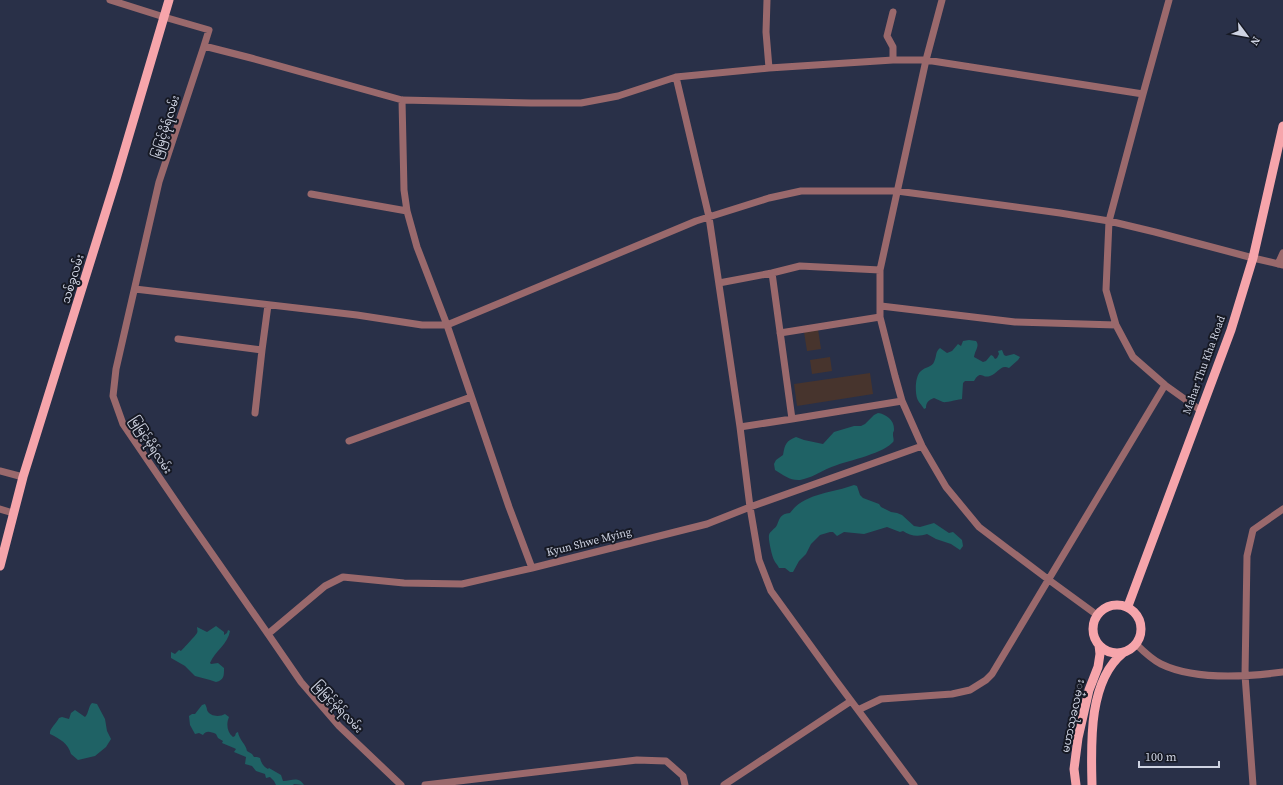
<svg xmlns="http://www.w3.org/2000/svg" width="1283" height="785" font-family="'Source Serif 4','Noto Sans Myanmar',serif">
	<rect width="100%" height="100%" fill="#293048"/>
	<path fill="#47342d" d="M818,329l3,20 -14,2 -3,-19z
		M830,357l2,14 -20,3 -2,-14z
		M870,373l3,21 -76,12 -3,-22z"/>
	<path fill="#1f6265" d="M969,340l7,1c4,5 -1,9 -2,16l9,5 3,-1 5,-6 2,1 2,3 2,-1 2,-4 -1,-3 4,-1 2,5 2,1 8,-2 6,3 -2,3 -9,8c-9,-4 -11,6 -19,8 -8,3 -9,-7 -16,5h-9l-2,2 -1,16c-2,0 -17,4 -19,3 -3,-1 -6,-3 -9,-4 -5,2 -8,4 -8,10l-2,1c-2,-4 -6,-7 -7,-11 -2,-7 -2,-22 4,-27 4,-4 11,-4 13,-9 3,-6 1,-10 6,-14l7,5 5,-2 6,-7 3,2 2,-5z
		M878,413c8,1 16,7 16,16 0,4 -1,1 -1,6 0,3 2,6 -1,8 -12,12 -47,18 -63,25 -9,4 -18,10 -29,12 -9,1 -17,-5 -25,-10l-1,-6 2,-4 7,-5c2,-11 3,-14 13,-18l8,3 19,4 11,-12 20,-6h7l4,-2 9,-9z
		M854,485l3,1 3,9 3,3 16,6 2,3 10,5 6,1 5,2 12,11 6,1 14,-4 15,10 4,-1 9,8 1,6 -3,4 -9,-6 -15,-5 -9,-5c-9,3 -17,2 -24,-3l-3,1 -13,-5 -23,7 -20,-2 -7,4 -4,-4h-3l-10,3 -9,9 -5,10 -7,7 -6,11h-3l-5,-4h-6c-1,-3 -4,-5 -5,-8 -2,-4 -6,-21 -5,-25 1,-4 6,-6 8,-10 3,-7 3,-11 13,-12 14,-20 43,-20 64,-28z
		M216,626l8,6v3l3,-2 1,-3 2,1c-2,13 -15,20 -20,32l1,1 7,-1 6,5c0,8 0,12 -8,14l-6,-2 -15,-4 -10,-10 -14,-8v-6l4,2 4,-4 2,1c2,-2 15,-16 16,-18 1,-2 0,-4 0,-6l10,5z
		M92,703l5,1 8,15 2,12 4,8 -5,8 -11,9 -17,4 -7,-6c-3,-11 -11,-15 -21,-20 -1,-5 6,-10 9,-16l3,-1 7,2 2,-6 4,-3 10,7c4,-4 3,-10 7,-14z
		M205,704c1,2 2,4 2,6 3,7 13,7 18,4l4,3c-3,7 -2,15 4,20l2,-1 1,-3 2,-1c1,8 8,12 9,19l5,3 2,3h3l3,1c1,5 4,9 8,11l1,-1 12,7 2,6c9,0 15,-5 21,4l-10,-1 -1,1h-17l-2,-4 -4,-4 -4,1 -1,-4 -9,-3 -4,-5 -7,-2 1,-7 -12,-5 2,-3 -2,-1 -12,-5 1,-2 -5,-3 -2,-4c-5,-2 -10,-4 -13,1l-4,-2 -4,1 -5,-9 -1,-9 3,-2h3l7,-9z"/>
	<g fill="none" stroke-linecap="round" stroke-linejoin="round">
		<path stroke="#9a696c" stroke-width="7" d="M110,0l54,17 45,13 -5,16 47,12 151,42 129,3h50l37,-7 58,-19 93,-9 124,-8h33l217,34
			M767,0l-1,32 3,36
			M942,0l-16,60 -46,210v47l15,59 7,25 20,45 24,41 33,40 70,53 48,35
			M1169,0l-26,94 -34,127 -3,69 10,35 17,32 32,28 35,25
			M204,46l-45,136 -43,187 -3,27 10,28 62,91 83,119 33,48 38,44 62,59
			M893,60v-13l-6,-11 6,-24
			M676,77l33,140 31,210 10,80 9,53 12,31 63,87 80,107
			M402,100l2,90 3,21 10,36 30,78 62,182 23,61
			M311,194l96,17
			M1278,264l5,-11
			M719,283l53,-10 28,-7 80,4
			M135,289l222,26 65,10h25l249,-104 73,-23 32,-7h96l163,22 49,8 46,11 98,26 30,7
			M881,306l134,16 101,3
			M780,333l100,-16
			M178,339l84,11
			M255,413l7,-63 6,-45
			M792,419l110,-18
			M740,427l52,-8 -20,-146
			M349,441l122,-44
			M0,471l23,6
			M0,509l13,4
			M268,634l57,-48 18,-9 61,6 58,1 70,-16 175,-44 43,-17 172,-61
			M1136,644c8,8 15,15 25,20 33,16 85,13 122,8
			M858,710l23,-11 71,-5 18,-4 16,-10 6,-6 173,-289
			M425,785l212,-25 29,1 17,15 2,9
			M724,785l127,-84
			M1253,785l-8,-110 2,-119 6,-26 30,-21"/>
		<path stroke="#f6a5ab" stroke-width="9" d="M0,566l23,-89 93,-298 53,-179
			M1093 629a24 24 0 1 1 48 0a24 24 0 1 1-48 0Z
			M1128,606l103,-276 22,-72 30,-132
			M1076,785l-2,-16 4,-31 11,-48 9,-23 2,-13 -1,-9
			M1092,785c-1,-40 -4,-104 31,-132"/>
	</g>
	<g text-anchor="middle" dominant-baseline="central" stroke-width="4" stroke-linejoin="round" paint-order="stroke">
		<g font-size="11" fill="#ced3e2" stroke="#161924">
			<text transform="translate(166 127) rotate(-72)">မြမြင့်မိုရ်လမ်း</text>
			<text transform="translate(73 279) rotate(-73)">သစ်ခွလမ်း</text>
			<text transform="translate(1204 365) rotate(-70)">Mahar Thu Kha Road</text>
			<text transform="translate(151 445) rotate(57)">မြမြင့်မိုရ်လမ်း</text>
			<text transform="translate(589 542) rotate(-14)">Kyun Shwe Mying</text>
			<text transform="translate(338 707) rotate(47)">မြမြင့်မိုရ်လမ်း</text>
			<text transform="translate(1073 716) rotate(-78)">မဟာသုခလမ္း</text>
		</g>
	</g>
	<g transform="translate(1247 36) rotate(122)" stroke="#161924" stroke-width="3" paint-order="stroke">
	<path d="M0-3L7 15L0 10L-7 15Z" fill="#ced3e2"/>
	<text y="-6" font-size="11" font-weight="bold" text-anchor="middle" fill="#ced3e2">N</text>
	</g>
	<path d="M1139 761v6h80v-6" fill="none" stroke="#ced3e2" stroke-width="2"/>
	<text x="1145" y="761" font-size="12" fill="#ced3e2" stroke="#161924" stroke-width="3" paint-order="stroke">100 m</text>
</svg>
